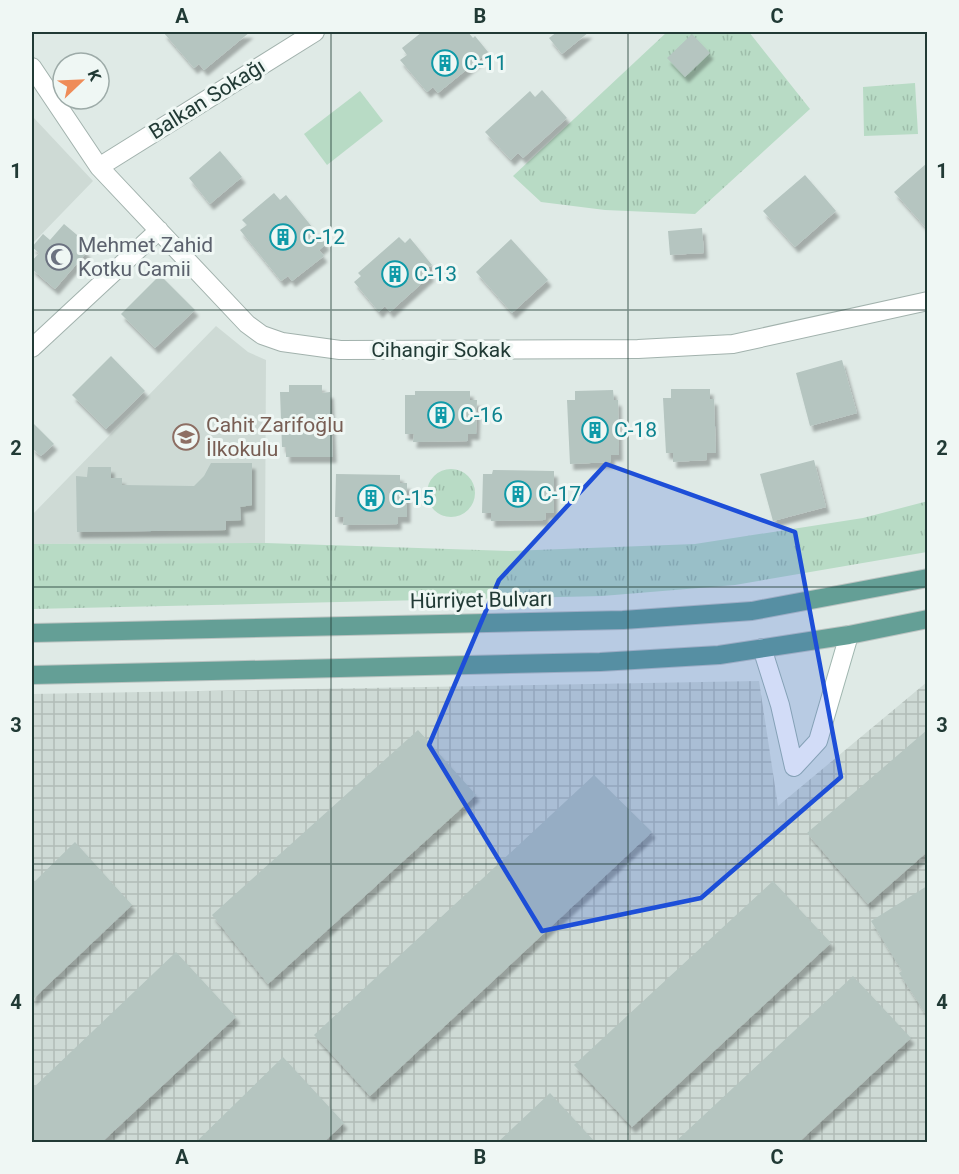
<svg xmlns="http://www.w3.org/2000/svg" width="959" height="1174" font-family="Roboto,sans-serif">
	<defs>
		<pattern id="industrial-grid" width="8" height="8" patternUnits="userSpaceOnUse" patternTransform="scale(1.5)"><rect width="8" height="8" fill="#cedad5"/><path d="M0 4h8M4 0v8" fill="none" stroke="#b1bcb7"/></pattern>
		<pattern id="park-tufts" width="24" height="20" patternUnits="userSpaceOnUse" patternTransform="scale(1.5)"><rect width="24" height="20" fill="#b8dbc5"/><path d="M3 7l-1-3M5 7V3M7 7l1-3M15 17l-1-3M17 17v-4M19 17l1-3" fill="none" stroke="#9ebdaa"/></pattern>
		<filter id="shadow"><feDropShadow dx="3.5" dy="6" stdDeviation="1.5" flood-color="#0004"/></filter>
	</defs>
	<rect width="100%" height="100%" fill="#dfeae6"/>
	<path fill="#cedad5" d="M34,118l59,63 -61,63v-124z
		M216,326l32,26 18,8 -1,183 -233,1v-29z"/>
	<path fill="url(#industrial-grid)" d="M759,681l19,125 149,-124v460h-895v-448z"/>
	<path fill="#b8dbc5" d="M360,91l23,30 -56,44 -23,-31z"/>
	<path fill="url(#park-tufts)" d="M667,32h82l61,77 -115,105 -90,-4 -64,-8 -28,-26z
		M915,83l3,51 -54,2 -1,-49z
		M427 493a24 24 0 1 1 48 0a24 24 0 1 1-48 0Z
		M928,501l-1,51 -192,33 -133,11 -570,13v-65l233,-1 245,8 185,-7 168,-26z"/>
	<path fill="#b5c5c0" filter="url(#shadow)" d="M163,32h87l-46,38 -5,-6 -5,4z
		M422,32h46l5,6 2,-2 13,16 -50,41 -5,-6 -6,5 -27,-32 7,-5 -5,-7z
		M557,32h32l-27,22 -13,-16z
		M692,34l18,19 -25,24 -18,-19z
		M542,90l25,28 -44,40 -5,-5 -7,7 -26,-28 45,-41 5,6z
		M220,151l22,26 -32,27 -21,-26z
		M927,163v66l-33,-37z
		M805,175l31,36 -41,36 -32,-36z
		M274,193l6,7 6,-5 40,49 -7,6 5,6 -32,25 -4,-5 -7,5 -41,-51 7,-5 -5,-5z
		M64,224l19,16 -4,4 8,8 -32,37 -23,-20v-8l7,-8 -7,-6 11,-13 7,6z
		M702,228l2,25 -34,2 -2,-24z
		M399,237l6,6 5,-5 22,27 -6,4 5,6 -41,37 -5,-6 -6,6 -25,-30 7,-6 -3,-3z
		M511,239l37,41 -36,33 -36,-41z
		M160,275l35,35 -40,38 -34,-34z
		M111,356l34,35 -39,38 -34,-34z
		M842,360l15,53 -47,13 -14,-53z
		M289,385h33v8l8,-1 3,65h-47v-10h-4l-2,-55h9z
		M671,389h39v10h4l2,54h-9v7l-34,2v-9h-7l-3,-55h8z
		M613,390l1,10h4l1,55h-8v7l-41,2 -3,-64h8v-9z
		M415,391h55v9h7l-1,34h-8v7l-55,1 1,-8h-9v-39h10z
		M32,422l22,22 -13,12 -9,-8z
		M814,460l12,47 -53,14 -13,-47z
		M211,463h41v42l-12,2 1,13 -15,1v9l-149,2 -1,-56 11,1 1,-10h23v11h11v7l72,1 10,-10z
		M493,470l61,1v42h-8l-1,7 -54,1v-8h-9l1,-39h9z
		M336,474l64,1v8h7v34h-9v7l-55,1 1,-8h-9z
		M418,730l58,65 -208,189 -56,-69z
		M927,730v122l-59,52 -61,-71z
		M594,775l58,57 -282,264 -56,-61z
		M75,842l57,63 -100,95v-116z
		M773,881l58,62 -199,184 -58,-62z
		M927,886v130l-28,-43 3,-2 -31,-50z
		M176,952l60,65 -135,126h-69v-54z
		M853,976l58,62 -113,105h-124z
		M283,1057l61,66 -21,20h-128z
		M550,1093l46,50h-99z"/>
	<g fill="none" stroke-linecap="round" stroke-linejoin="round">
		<g stroke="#a2b2ad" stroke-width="20">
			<path id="street" d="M32,67l67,100 148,157 15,11 20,7 58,8 298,-1 95,-5 195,-43
				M99,167l216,-135
				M32,348l127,-118"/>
		</g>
		<g stroke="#9fb6af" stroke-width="20">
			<path id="secondary" d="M762,648l18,57 14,62
				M794,767l24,-26 31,-106"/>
		</g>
		<g stroke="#bcc4c2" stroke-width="20">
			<path id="primary" d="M32,633l591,-13 129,-9 176,-33
				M32,675l568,-13 119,-7 130,-20 79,-16"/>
		</g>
		<use href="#street" stroke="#fff" stroke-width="18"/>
		<use href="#secondary" stroke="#fff" stroke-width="18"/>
		<use href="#primary" stroke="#649f96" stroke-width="18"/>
	</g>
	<path fill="#1d4ed8" fill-opacity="0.2" stroke="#1d4ed8" stroke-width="4.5" stroke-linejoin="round" d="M606,464l189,68 46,245 -140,121 -159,33 -113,-186 70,-165z"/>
	<path fill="none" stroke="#213a35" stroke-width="1.5" stroke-opacity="0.55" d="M331,32v1110M628,32v1110M32,310h896M32,587h896M32,864h896"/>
	<defs>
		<g id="building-ring" transform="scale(1.35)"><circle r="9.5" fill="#eff7f4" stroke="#0f9aa8" stroke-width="1.5"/><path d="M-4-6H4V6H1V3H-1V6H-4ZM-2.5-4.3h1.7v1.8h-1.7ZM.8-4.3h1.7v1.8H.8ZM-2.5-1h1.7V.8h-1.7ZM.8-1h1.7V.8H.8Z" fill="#0f9aa8"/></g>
		<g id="mosque-ring" transform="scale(1.35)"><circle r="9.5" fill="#eff7f4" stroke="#6b7280" stroke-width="1.5"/><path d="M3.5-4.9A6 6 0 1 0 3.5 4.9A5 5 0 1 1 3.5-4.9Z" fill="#6b7280"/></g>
		<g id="school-ring" transform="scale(1.35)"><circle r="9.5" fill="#eff7f4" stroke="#8d6e63" stroke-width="1.5"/><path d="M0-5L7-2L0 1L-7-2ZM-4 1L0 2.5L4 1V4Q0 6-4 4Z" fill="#8d6e63"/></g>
	</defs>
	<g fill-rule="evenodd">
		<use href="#building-ring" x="445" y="63"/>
		<use href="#building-ring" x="283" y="237"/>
		<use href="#mosque-ring" x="59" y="257"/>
		<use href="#building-ring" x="395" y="274"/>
		<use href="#building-ring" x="441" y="415"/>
		<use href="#building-ring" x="595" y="430"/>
		<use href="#school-ring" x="186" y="437"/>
		<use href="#building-ring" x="518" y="494"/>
		<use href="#building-ring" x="371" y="498"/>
	</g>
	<g text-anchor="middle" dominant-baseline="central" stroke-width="6" stroke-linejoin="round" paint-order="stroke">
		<g font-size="21" fill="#0d838f" stroke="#eff7f4" text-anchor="start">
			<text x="464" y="63">C-11</text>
			<text x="302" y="237">C-12</text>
			<text x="414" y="274">C-13</text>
			<text x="460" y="415">C-16</text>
			<text x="614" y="430">C-18</text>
			<text x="538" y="494">C-17</text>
			<text x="391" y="498">C-15</text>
		</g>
		<g font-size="21" fill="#213a35" stroke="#eff7f4">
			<text transform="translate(207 99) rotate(-32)">Balkan Sokağı</text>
			<text x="441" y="350">Cihangir Sokak</text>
			<text transform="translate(481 600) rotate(-1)">Hürriyet Bulvarı</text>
		</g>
		<g font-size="21" fill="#5b616d" stroke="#eff7f4" text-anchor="start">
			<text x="78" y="245">Mehmet Zahid<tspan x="78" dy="24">Kotku Camii</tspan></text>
		</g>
		<g font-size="21" fill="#785e54" stroke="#eff7f4" text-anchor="start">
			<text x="206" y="425">Cahit Zarifoğlu<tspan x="206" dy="24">İlkokulu</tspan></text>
		</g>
	</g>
	<rect width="959" height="1174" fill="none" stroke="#eff7f4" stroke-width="66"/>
	<g transform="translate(81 81) rotate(67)"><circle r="28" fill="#eff7f4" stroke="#9daba8" stroke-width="1.5"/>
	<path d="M0-4.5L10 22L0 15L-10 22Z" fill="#ef8c58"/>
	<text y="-9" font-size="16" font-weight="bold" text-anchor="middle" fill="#213a35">K</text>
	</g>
	<rect x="33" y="33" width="893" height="1108" fill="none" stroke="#213a35" stroke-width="2"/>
	<g font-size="20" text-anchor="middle" font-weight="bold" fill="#213a35">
		<text x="182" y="23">A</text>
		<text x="480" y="23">B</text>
		<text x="777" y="23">C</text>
		<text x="16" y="178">1</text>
		<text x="942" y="178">1</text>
		<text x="16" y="455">2</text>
		<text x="942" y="455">2</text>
		<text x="16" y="732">3</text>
		<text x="942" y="732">3</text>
		<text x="16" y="1009">4</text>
		<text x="942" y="1009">4</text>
		<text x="182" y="1164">A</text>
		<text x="480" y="1164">B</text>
		<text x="777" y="1164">C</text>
	</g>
</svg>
